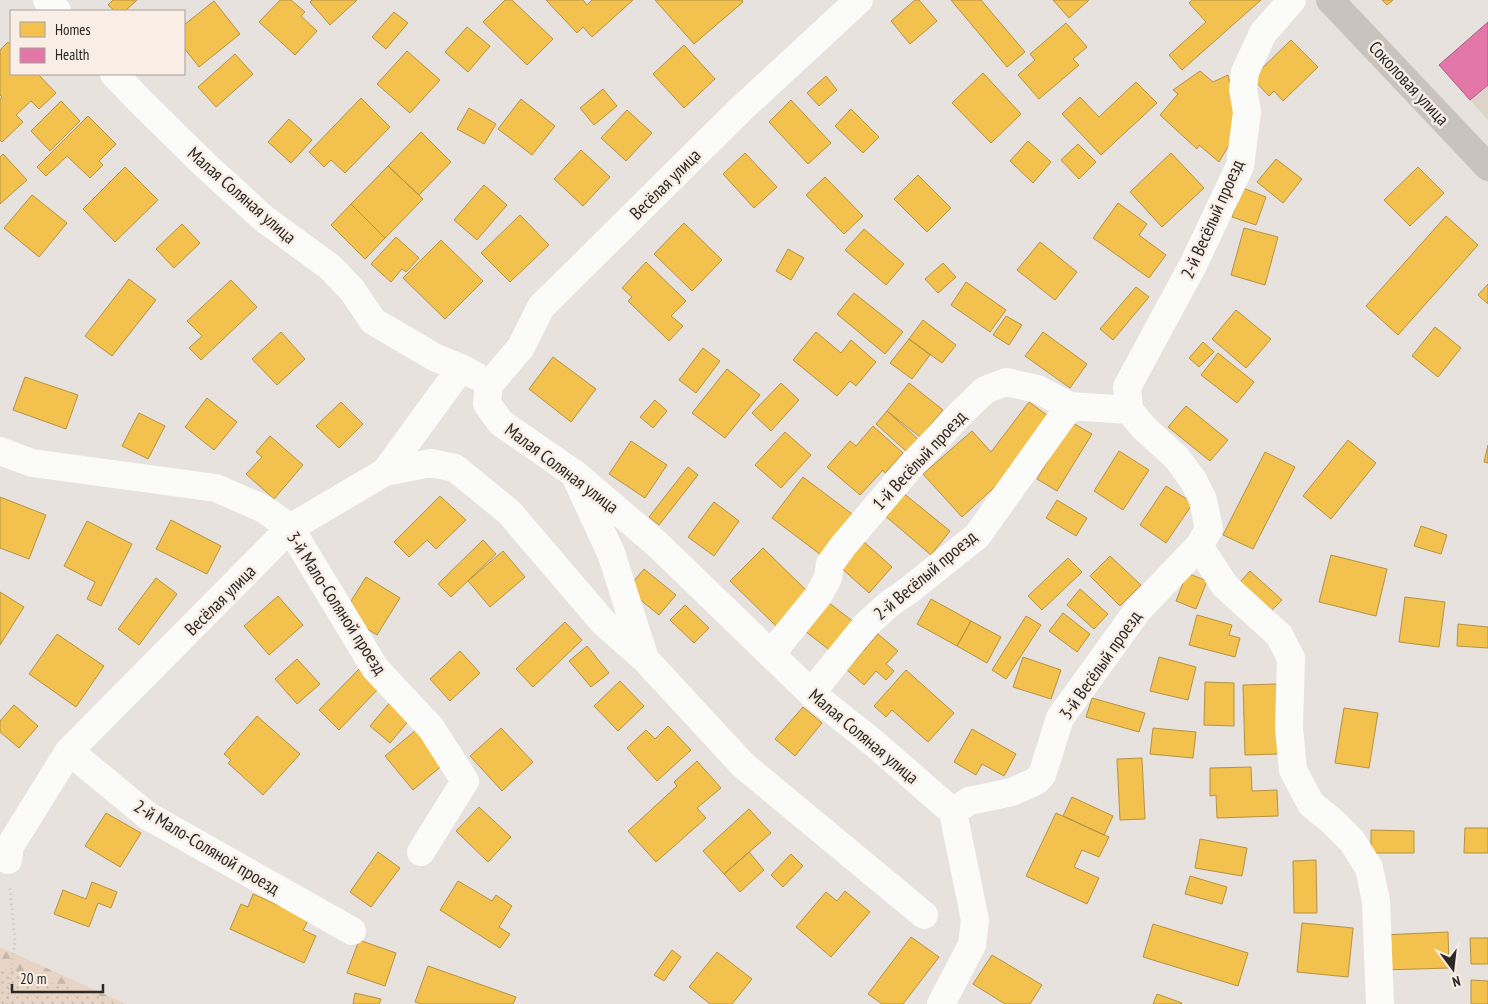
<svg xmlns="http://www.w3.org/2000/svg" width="1488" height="1004" font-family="'PT Sans Narrow',sans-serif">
	<defs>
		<pattern id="forest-firs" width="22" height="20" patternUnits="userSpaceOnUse" patternTransform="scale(1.25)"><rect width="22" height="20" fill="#e7d4c4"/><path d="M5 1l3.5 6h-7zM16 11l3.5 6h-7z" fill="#c6b6a8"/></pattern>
		<pattern id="park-dots" width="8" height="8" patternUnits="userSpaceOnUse" patternTransform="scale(1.25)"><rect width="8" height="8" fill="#e7d4c4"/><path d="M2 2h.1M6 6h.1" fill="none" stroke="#c6b6a8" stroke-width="1.8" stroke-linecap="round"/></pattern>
	</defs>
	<rect width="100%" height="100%" fill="#e7e2dd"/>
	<path fill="#ded3c9" d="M1488,85v35l-18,-20z"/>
	<path fill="url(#forest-firs)" d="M0,947l126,57h-126z"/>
	<path fill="url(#park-dots)" d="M0,966l9,4 116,34h-125z"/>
	<path fill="#f2c14e" stroke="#b69342" d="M113,0h24l-12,11h-10l-7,-6z
		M280,0h11l14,12 -4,4 16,15 -22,24 -36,-33z
		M312,0h45l-27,25 -20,-23z
		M505,0h7l41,39 -26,26 -44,-43z
		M546,0h37l4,5 5,-5h41l-41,37 -9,-10 -6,6z
		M655,0h87l1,2 -49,42z
		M915,0h4l18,21 -27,23 -19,-23z
		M951,0h30l44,52 -18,15z
		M1053,0h36l-20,18z
		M1192,0h69l-79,70 -13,-15 37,-33 -17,-19z
		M1382,0h11l-6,5z
		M214,1l26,33 -41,33 -15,-19v-23z
		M394,12l14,11 -22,26 -14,-12z
		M1066,23l21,24 -14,12 6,6 -40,34 -21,-24 17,-15 -5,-6z
		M467,27l23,19 -22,26 -23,-20z
		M1291,40l27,27 -35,34 -9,-10 -5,5 -17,-18z
		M8,42l3,3v29h27l18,19 -17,16 -8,-8 -15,14 7,7 -21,20 -2,-2v-41l2,-2 -2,-2v-45z
		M684,45l31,34 -31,29 -31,-34z
		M407,51l33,29 -30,33 -33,-29z
		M235,54l18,20 -37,33 -18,-20z
		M1200,71l13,11 15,-7 8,33 -6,35 -11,19 -20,-17 -2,4 -37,-34 18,-21 -5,-4z
		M983,73l38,41 -30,29 -39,-40z
		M826,76l11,14 -18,16 -12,-13z
		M1136,82l21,21 -56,52 -39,-41 18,-17 19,20z
		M603,89l14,17 -23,19 -14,-17z
		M361,98l29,29 -45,46 -14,-13 -7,7 -15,-15z
		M521,99l34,27 -23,29 -34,-26z
		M791,100l40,43 -23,21 -39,-42z
		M61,101l19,20 -30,30 -19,-20z
		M469,108l27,16 -12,20 -27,-15z
		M851,109l28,28 -16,16 -28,-27z
		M627,110l25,23 -26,28 -25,-23z
		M88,116l28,28 -17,17 4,4 -13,13 -23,-22 -21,20 -9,-9z
		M289,119l23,21 -21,23 -23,-21z
		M421,132l30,30 -32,33 -31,-29z
		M1028,141l23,21 -18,21 -23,-22z
		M1078,144l18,18 -17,17 -18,-19z
		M581,150l29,27 -27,29 -29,-27z
		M745,153l32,34 -23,21 -31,-34z
		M1171,153l33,35 -42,39 -32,-35z
		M3,154l24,26 -27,24v-47z
		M1276,159l26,20 -19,24 -26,-21z
		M388,166l35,33 -38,39 -34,-34z
		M125,167l33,33 -43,42 -32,-33z
		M1418,167l26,26 -34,33 -26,-26z
		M918,175l33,33 -24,24 -33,-33z
		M825,177l38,39 -19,18 -38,-39z
		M484,185l23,20 -30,35 -23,-20z
		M1243,188l23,9 -10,28 -24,-8z
		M32,195l35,28 -28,34 -35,-29z
		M1118,203l29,21 -8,11 27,20 -17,23 -56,-40z
		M351,204l34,34 -20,21 -34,-34z
		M520,215l29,30 -39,37 -29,-29z
		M1446,216l32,29 -80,90 -32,-29z
		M684,223l38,37 -30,31 -38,-37z
		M182,224l18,19 -26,25 -18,-19z
		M1244,228l34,9 -13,48 -34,-10z
		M864,229l40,35 -18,21 -41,-35z
		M396,237l23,21 -13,14 -4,-3 -11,13 -20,-18z
		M441,240l42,41 -38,38 -42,-41z
		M1040,242l37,30 -22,28 -38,-30z
		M788,249l16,9 -13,22 -15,-9z
		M646,262l40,39 -15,15 12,10 -14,15 -41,-40 4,-4 -10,-9z
		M943,263l13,14 -18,16 -13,-14z
		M129,279l27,21 -44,56 -27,-20z
		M231,280l26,27 -56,53 -12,-12 13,-12 -15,-15z
		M966,282l40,28 -16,22 -39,-27z
		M1488,284v20l-10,-9z
		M1136,287l13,10 -36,43 -13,-11z
		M854,293l49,39 -18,22 -48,-40z
		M1236,310l35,29 -25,29 -34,-29z
		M1006,316l16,9 -13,20 -16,-10z
		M923,320l33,25 -14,18 -33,-24z
		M1435,327l26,21 -23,29 -26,-21z
		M281,332l24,27 -28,26 -25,-26z
		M816,332l25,21 10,-13 25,22 -20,24 -6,-5 -13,15 -44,-36z
		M1043,332l44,32 -17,24 -45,-32z
		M909,339l21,16 -18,24 -22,-16z
		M1203,342l11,10 -15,15 -10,-9z
		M703,348l17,13 -24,32 -17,-13z
		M1218,353l36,29 -17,21 -36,-28z
		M553,357l43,32 -25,33 -42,-33z
		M727,369l33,26 -35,43 -33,-25z
		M25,377l53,18 -12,34 -53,-19z
		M781,383l18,17 -28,31 -19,-18z
		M909,383l34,27 -23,27 -33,-26z
		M207,398l30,24 -23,28 -29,-23z
		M655,400l12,11 -14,17 -13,-11z
		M341,402l22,22 -24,24 -23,-22z
		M1029,402l22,16 -41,55 -48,44 -39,-43 49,-43 19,21z
		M1186,406l42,34 -18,21 -42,-34z
		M887,411l32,29 -12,12 -31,-28z
		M139,413l26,13 -17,33 -26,-13z
		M1071,422l21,12 -35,57 -20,-12z
		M873,426l30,27 -18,20 -2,-3 -23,25 -33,-28 23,-26 6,5z
		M785,432l26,23 -30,33 -26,-23z
		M270,436l33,29 -29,34 -28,-25 16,-17 -6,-5z
		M1348,440l28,23 -45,56 -28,-23z
		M631,441l36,24 -22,33 -36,-24z
		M1488,445v18l-4,-1z
		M1119,451l30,19 -26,40 -29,-19z
		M1265,452l30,15 -42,82 -30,-14z
		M688,467l10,8 -39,50 -10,-8z
		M803,477l53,40 -31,41 -53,-40z
		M1166,486l27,17 -27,40 -26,-18z
		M902,492l48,39 -19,24 -48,-41z
		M440,496l26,24 -30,29 -9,-9 -18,17 -15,-15z
		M0,497l46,18 -17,44 -29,-11z
		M1057,500l30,18 -11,18 -30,-18z
		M714,502l25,19 -25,35 -26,-19z
		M171,520l50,26 -14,28 -51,-25z
		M87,521l45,23 -31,62 -14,-7 8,-17 -31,-16z
		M1421,526l26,9 -6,19 -27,-8z
		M483,540l13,14 -45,43 -13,-13z
		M862,540l30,27 -23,26 -30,-27z
		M763,548l48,47 -33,33 -48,-47z
		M503,551l22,26 -35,30 -22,-26z
		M1331,555l56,14 -11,47 -57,-14z
		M1110,556l31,29 -21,21 -30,-30z
		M1068,558l14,14 -40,38 -14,-14z
		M644,569l32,26 -17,20 -32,-26z
		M1250,571l32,29 -10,10 -32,-28z
		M1187,573l20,8 -11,28 -20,-8z
		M366,577l34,21 -23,37 -34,-21z
		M156,578l21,16 -38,51 -21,-16z
		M1080,589l28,25 -14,15 -27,-24z
		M0,592l24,15 -24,38z
		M278,596l25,29 -34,30 -25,-29z
		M1405,597l40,5 -6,45 -40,-5z
		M824,599l31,24 -23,29 -31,-24z
		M931,599l40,22 -14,25 -40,-22z
		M685,605l24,23 -15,15 -24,-23z
		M1063,613l27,21 -13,18 -28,-21z
		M1197,615l35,10 -3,10 11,3 -5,19 -46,-12z
		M1026,616l15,9 -35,54 -14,-9z
		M971,621l30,16 -14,26 -30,-17z
		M565,622l17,18 -49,47 -17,-18z
		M1458,624l30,3v21l-31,-2z
		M57,634l47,32 -28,41 -47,-33z
		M878,634l20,17 -12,13 8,7 -8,9 -10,-9 -12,14 -17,-15z
		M587,646l22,27 -18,14 -22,-26z
		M460,651l20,22 -30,28 -20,-22z
		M1023,657l38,13 -10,29 -38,-12z
		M1159,657l37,10 -8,33 -38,-9z
		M297,659l23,25 -23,20 -22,-25z
		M360,668l20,19 -41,43 -20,-20z
		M906,670l48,43 -26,29 -36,-32 -6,7 -12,-11z
		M620,681l24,25 -26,25 -24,-25z
		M1205,682l29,1v43l-30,-1z
		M1277,684l2,70 -34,1 -2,-70z
		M1092,698l53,15 -6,19 -53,-15z
		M391,701l20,17 -21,25 -20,-17z
		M14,705l24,21 -19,22 -19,-16v-11z
		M803,707l19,16 -27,33 -20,-17z
		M1344,708l34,5 -9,55 -34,-5z
		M257,716l43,38 -37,41 -35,-32 3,-3 -7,-6z
		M668,726l23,24 -34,31 -30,-33 19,-18 9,9z
		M501,728l32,34 -31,29 -32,-35z
		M1153,728l43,4 -3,26 -43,-4z
		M972,729l44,25 -12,22 -22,-12 -6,11 -22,-13z
		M416,730l28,34 -31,26 -28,-34z
		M1142,758l3,61 -25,1 -3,-61z
		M697,761l24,27 -24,20 9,10 -50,44 -28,-31 49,-45 -3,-4z
		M1251,767l1,24 25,-1 1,26 -61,2 -1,-23 -6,1v-28z
		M1072,797l41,19 -9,19 -41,-19z
		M479,807l32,30 -23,25 -32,-31z
		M749,809l22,24 -47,41 -21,-23z
		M106,813l35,20 -21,34 -35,-21z
		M1056,813l53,24 -10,20 -17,-7 -8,17 25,11 -12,26 -61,-28z
		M1465,828h23v25h-24z
		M1371,830l43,1v22h-43z
		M1200,839l47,9 -5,28 -47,-8z
		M378,852l22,16 -29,39 -21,-15z
		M749,852l15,18 -24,22 -16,-18z
		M791,854l12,12 -20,21 -12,-12z
		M1316,860l1,53h-23l-1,-52z
		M1190,876l37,11 -5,17 -37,-10z
		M458,881l34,20 4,-6 16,11 -13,21 11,7 -10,14 -60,-38z
		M92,882l25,10 -6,16 -13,-5 -9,24 -35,-13 9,-24 23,9z
		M845,891l25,21 -39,45 -35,-30 30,-35 11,9z
		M253,894l56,25 -6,11 13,6 -12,27 -74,-34 11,-25 7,3z
		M1302,923l51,5 -5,49 -51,-5z
		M1153,924l95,29 -10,33 -95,-29z
		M1448,932l1,36 -65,2 -2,-35z
		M911,937l28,20 -36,47h-21l-14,-10z
		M1470,938h18v26h-17z
		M359,940l37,13 -11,33 -38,-13z
		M672,950l9,7 -17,24 -10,-6z
		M717,952l35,27 -20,25h-22l-21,-17z
		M992,955l50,30 -12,19h-25l-32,-20z
		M428,966l88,31 -3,7h-91l-7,-2z
		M1471,980l17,1v23h-17z
		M355,993l26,6 -2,5h-26z
		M1157,994l25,9 -1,1h-28z"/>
	<path fill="#e377a8" stroke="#ac5f81" d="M1488,22v63l-18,15 -31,-35z"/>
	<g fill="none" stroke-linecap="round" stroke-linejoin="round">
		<path stroke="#c4c2c1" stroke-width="3" stroke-dasharray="1 4" stroke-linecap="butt" d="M7,1004l8,-64 -5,-52"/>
		<path stroke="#fbfbfa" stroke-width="28" d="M47,0l10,11
			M114,74l26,27 64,63 59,54 67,49 22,23 21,31 63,37 25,10 15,8
			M489,382l-2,22 14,19 74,51 82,70 154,149 64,51 78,68
			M489,382l5,-3 27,-32 20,-40 200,-198 118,-109
			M1129,410l-2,-23 66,-122 47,-99 7,-54 -4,-23 2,-17 18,-39 29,-33
			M0,451l32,12 184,25 48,21 26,19 85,140 56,60 34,53 -44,71
			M385,472l46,-9 24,5 54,44 94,110 42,37
			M578,482l33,71 34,106 98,106 181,150
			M1199,546l26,40 54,49 12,23 -2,70 4,42 18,34 21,17 20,20 17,27 7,33 4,103
			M771,654l47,-58 10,-18 2,-14 13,-18 68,-80 50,-53 24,-23 21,-8 31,7 33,17 59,4
			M811,693l55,-68 23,-21 19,-13 69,-55 93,-130
			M69,751l79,65 204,115
			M953,812l16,-11 43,-9 24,-11 6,-6 18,-57 78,-108 61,-64 10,-17 -6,-29 -10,-20 -16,-22 -33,-30 -15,-18
			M8,860l2,-14 59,-95 221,-223 95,-56 76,-104
			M941,1004l31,-59 3,-25 -22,-108"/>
		<path stroke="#c9c3be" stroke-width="28" d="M1330,0l158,167"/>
	</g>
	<g text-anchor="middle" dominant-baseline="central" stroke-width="5" stroke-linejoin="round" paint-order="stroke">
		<g font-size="18" fill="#2b2825" stroke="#f8eee6">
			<text transform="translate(1409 83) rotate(47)">Соколовая улица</text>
			<text transform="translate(665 184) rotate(-45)">Весёлая улица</text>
			<text transform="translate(242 195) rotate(41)">Малая Соляная улица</text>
			<text transform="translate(1212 219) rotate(-66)">2-й Весёлый проезд</text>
			<text transform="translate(919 460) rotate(-47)">1-й Весёлый проезд</text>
			<text transform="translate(562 468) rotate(37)">Малая Соляная улица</text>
			<text transform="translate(925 575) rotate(-40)">2-й Весёлый проезд</text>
			<text transform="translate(220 600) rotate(-45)">Весёлая улица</text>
			<text transform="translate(337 603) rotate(57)">3-й Мало-Соляной проезд</text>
			<text transform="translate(1100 665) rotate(-55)">3-й Весёлый проезд</text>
			<text transform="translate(864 736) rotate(40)">Малая Соляная улица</text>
			<text transform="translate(207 847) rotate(31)">2-й Мало-Соляной проезд</text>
		</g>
	</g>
	<rect x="10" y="10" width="175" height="65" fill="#f8eee6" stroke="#a69f99"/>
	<rect x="20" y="22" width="25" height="15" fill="#f2c14e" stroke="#a69f99"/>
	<text x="55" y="35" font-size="15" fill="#2b2825">Homes</text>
	<rect x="20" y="48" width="25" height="15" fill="#e377a8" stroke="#a69f99"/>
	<text x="55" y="60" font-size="15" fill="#2b2825">Health</text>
	<g transform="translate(1453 969) rotate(165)" stroke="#f8eee6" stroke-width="4" paint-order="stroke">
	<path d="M0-4L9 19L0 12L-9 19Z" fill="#2b2825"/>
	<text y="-8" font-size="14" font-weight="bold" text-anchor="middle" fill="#2b2825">N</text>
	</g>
	<path d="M12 984v8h91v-8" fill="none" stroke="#2b2825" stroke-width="2.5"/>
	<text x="20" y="984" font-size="15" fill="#2b2825" stroke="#f8eee6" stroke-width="4" paint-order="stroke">20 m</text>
</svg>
